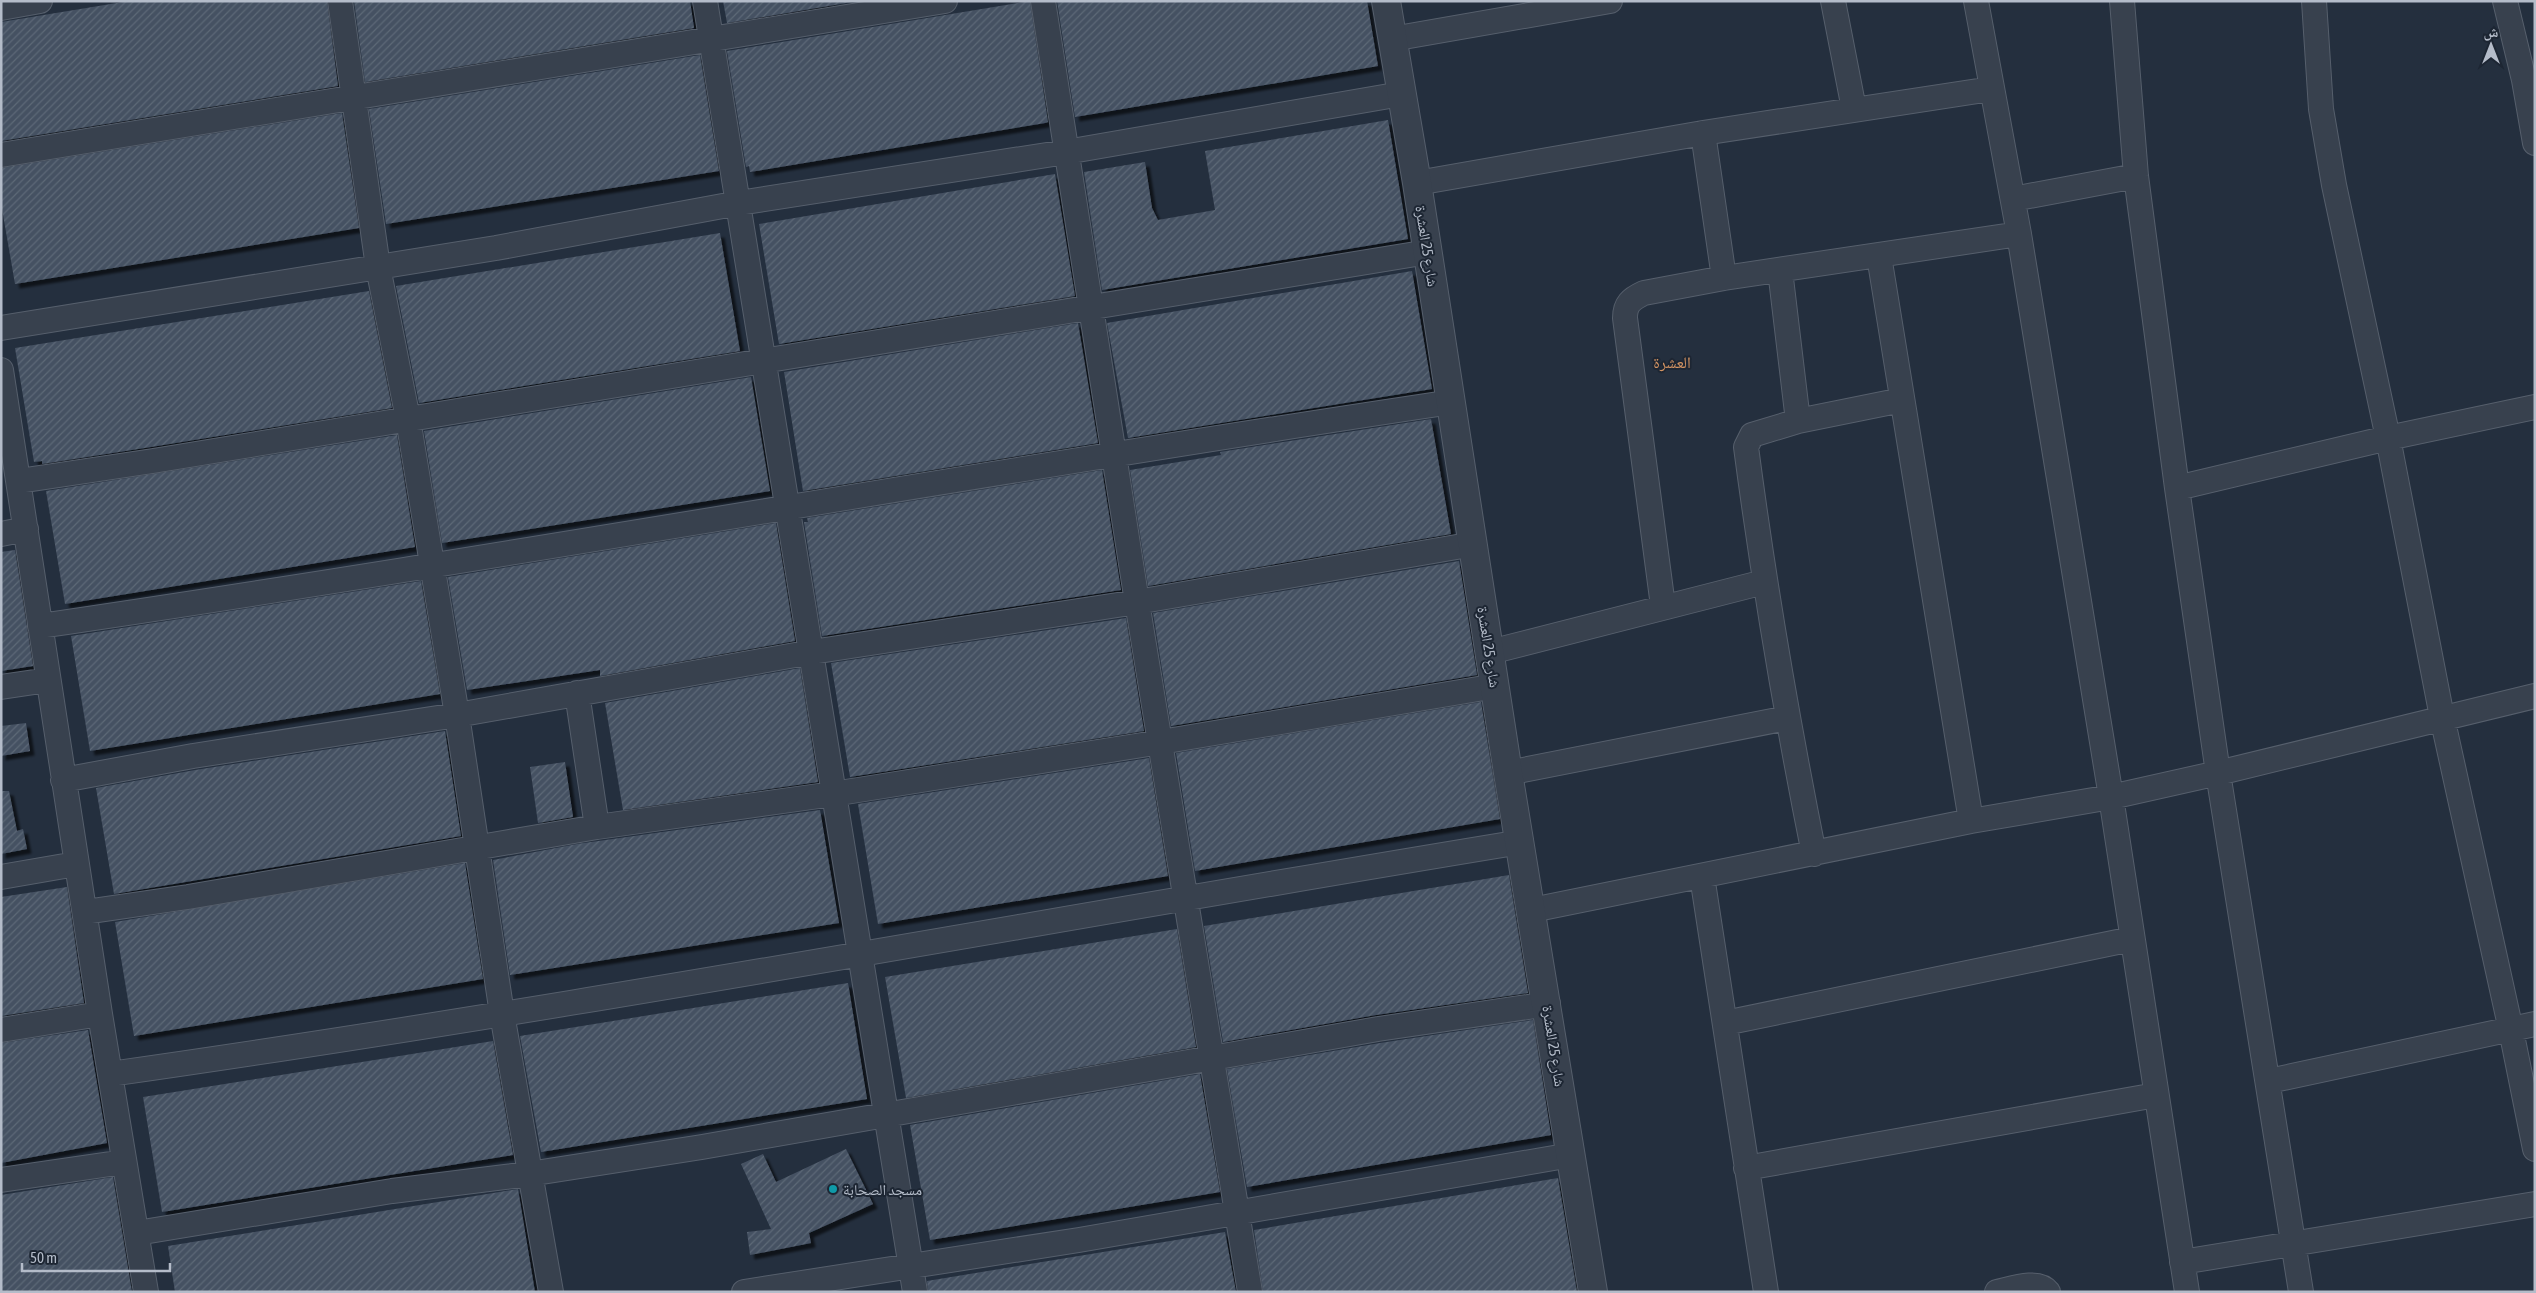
<svg xmlns="http://www.w3.org/2000/svg" width="2536" height="1293" font-family="'Asap Condensed','Noto Naskh Arabic',sans-serif">
	<defs>
		<pattern id="building-hatch" width="6" height="6" patternUnits="userSpaceOnUse" patternTransform="scale(1.25)"><rect width="6" height="6" fill="#455162"/><path d="M-1 1l2-2M0 6l6-6M5 7l2-2" fill="none" stroke="#5d6877"/></pattern>
		<filter id="shadow"><feDropShadow dx="4.5" dy="4.5" stdDeviation="1" flood-color="#0009"/></filter>
	</defs>
	<rect width="100%" height="100%" fill="#242f3e"/>
	<path fill="url(#building-hatch)" filter="url(#shadow)" d="M129,1h198l11,85 -337,55v-119z
		M354,1h336l4,27 -329,54z
		M723,1h135l-131,22z
		M1030,1l18,121 -3,1 -295,49 -1,-6 -3,1 -19,-116z
		M1057,1h310l11,65 -303,51z
		M700,55l19,116 -333,53 -17,-115z
		M342,113l17,115 -344,56 -14,-81v-35z
		M1388,120l20,119 -306,51 -18,-118 61,-10 7,46 6,12 57,-10 -10,-59z
		M1055,174l20,122 -296,48 -20,-120z
		M720,233l20,118 -321,52 -23,-117z
		M1412,271l20,118 -304,49 -21,-115z
		M369,291l23,117 -241,39 -109,17v-3l-8,1 -19,-114z
		M1078,323l20,120 -295,48 -19,-119z
		M751,377l19,114 -328,52 -18,-112z
		M1431,419l20,115 -303,52 -18,-116 91,-15 -1,-3z
		M397,435l18,112 -350,57 -19,-113z
		M1102,470l19,120 -299,46 -18,-114h4l-1,-4z
		M776,523l19,118 -195,35v-6l-133,20 -19,-113z
		M15,550l18,116 -32,5v-119z
		M1459,561l18,114 -306,51 -18,-113z
		M421,581l19,113 -350,57 -19,-115z
		M1126,618l18,113 -294,46 -19,-114z
		M800,668l18,114 -195,28 -18,-107z
		M1481,702l19,117 -305,52 -19,-118z
		M26,723l4,28 -29,5v-30z
		M445,731l16,105 -347,58 -18,-106 99,-18z
		M1149,758l19,118 -290,48 -20,-120z
		M565,762l8,55 -35,6 -8,-56z
		M1,791h8l8,40 6,-2 4,20 -26,5z
		M820,810l19,113 -329,52 -17,-115 84,-16z
		M465,863l18,116 -349,57 -19,-114z
		M1509,875l19,118 -152,22 -153,27 -19,-116z
		M67,887l17,116 -83,13v-119z
		M1177,929l19,118 -290,51 -21,-121z
		M848,983l19,116 -326,53 -21,-116z
		M1533,1020l18,115 -304,52 -20,-118 153,-26z
		M88,1030l19,113 -106,20v-120z
		M493,1041l20,114 -351,57 -19,-115z
		M1200,1074l20,118 -290,48 -20,-115z
		M846,1149l27,55 -64,29 2,10 -61,12 -3,-23 24,-3 -30,-65 22,-10 13,28z
		M113,1177l19,115h-131v-97z
		M1558,1178l19,114h-314l-9,-62z
		M518,1189l17,103h-360l-7,-46z
		M1225,1232l11,60h-308l-1,-11z"/>
	<g fill="none" stroke-linecap="round" stroke-linejoin="round">
		<g stroke="#565f6c" stroke-width="26">
			<path id="minor" d="M340,1l38,266 30,152 49,296 45,299 49,278
				M705,1l210,1291
				M1043,1l94,601 113,690
				M1833,1l21,108
				M1976,1l43,233 92,563 76,495
				M2122,1l14,175 41,312 41,285 83,519
				M2314,1l7,108 13,76 54,253 54,279 69,313 24,119
				M2505,1l19,79 11,63
				M1,8l39,-7
				M1392,39l218,-38
				M1703,133l21,145
				M1,155l944,-154
				M1417,183l286,-50 288,-44
				M2013,199l123,-23
				M1879,256l92,565
				M1780,270l18,151
				M1,328l495,-80 243,-45 327,-51 335,-58
				M1,370l99,644 46,278
				M19,481l134,-20 1275,-209
				M2177,488l211,-50 147,-31
				M1,534l25,-5
				M1663,606l-38,-288c0,-14 6,-19 19,-25l80,-15 295,-44
				M40,626c471,-69 940,-154 1412,-224
				M1490,652l274,-70
				M1,687l47,-7
				M577,693l20,134
				M1508,773l279,-55
				M63,780l130,-24 264,-41 355,-63 325,-50 337,-58
				M1814,854c-27,-135 -50,-270 -68,-407l6,-12 46,-14 104,-21
				M1702,876l64,416
				M1,877l75,-13
				M1532,910l439,-89 140,-24 107,-24 317,-77
				M85,912l103,-15 409,-70 236,-33 328,-52 335,-56
				M1725,1023l407,-84
				M1,1030l99,-16
				M110,1074c472,-67 940,-155 1411,-232
				M2269,1081l266,-57
				M1746,1168l410,-73
				M1,1180l123,-18
				M137,1233l255,-42 137,-17 173,-27 676,-118 170,-25
				M2182,1262l353,-58
				M744,1292l335,-52 492,-85
				M1997,1292c14,-3 41,-13 51,0"/>
		</g>
		<g stroke="#565f6c" stroke-width="30">
			<path id="tertiary" d="M1386,1l31,182 91,590 85,519"/>
		</g>
		<use href="#minor" stroke="#38414e" stroke-width="24"/>
		<use href="#tertiary" stroke="#38414e" stroke-width="28"/>
	</g>
	<circle fill="#0f9aa8" stroke="#1d2633" stroke-width="2" cx="833" cy="1189" r="5"/>
	<g text-anchor="middle" dominant-baseline="central" stroke-width="4" stroke-linejoin="round" paint-order="stroke">
		<g font-size="15" fill="#b4bcc9" stroke="#1d2633">
			<text transform="translate(1427 246) rotate(81)">شارع 25 العشرة</text>
			<text transform="translate(1489 647) rotate(81)">شارع 25 العشرة</text>
			<text transform="translate(1554 1046) rotate(81)">شارع 25 العشرة</text>
		</g>
		<g font-size="15" fill="#b4bcc9" stroke="#1d2633" text-anchor="start">
			<text x="843" y="1189">مسجد الصحابة</text>
		</g>
		<g font-size="16" fill="#d59563" stroke="#1d2633">
			<text x="1672" y="362">العشرة</text>
		</g>
	</g>
	<rect width="2536" height="1293" fill="none" stroke="#b4bcc9" stroke-width="5"/>
	<g transform="translate(2491 45)" stroke="#1d2633" stroke-width="4" paint-order="stroke">
	<path d="M0-4L9 19L0 12L-9 19Z" fill="#b4bcc9"/>
	<text y="-8" font-size="14" font-weight="bold" text-anchor="middle" fill="#b4bcc9">ش</text>
	</g>
	<path d="M22 1263v8h148v-8" fill="none" stroke="#b4bcc9" stroke-width="2.5"/>
	<text x="30" y="1263" font-size="15" fill="#b4bcc9" stroke="#1d2633" stroke-width="4" paint-order="stroke">50 m</text>
</svg>
